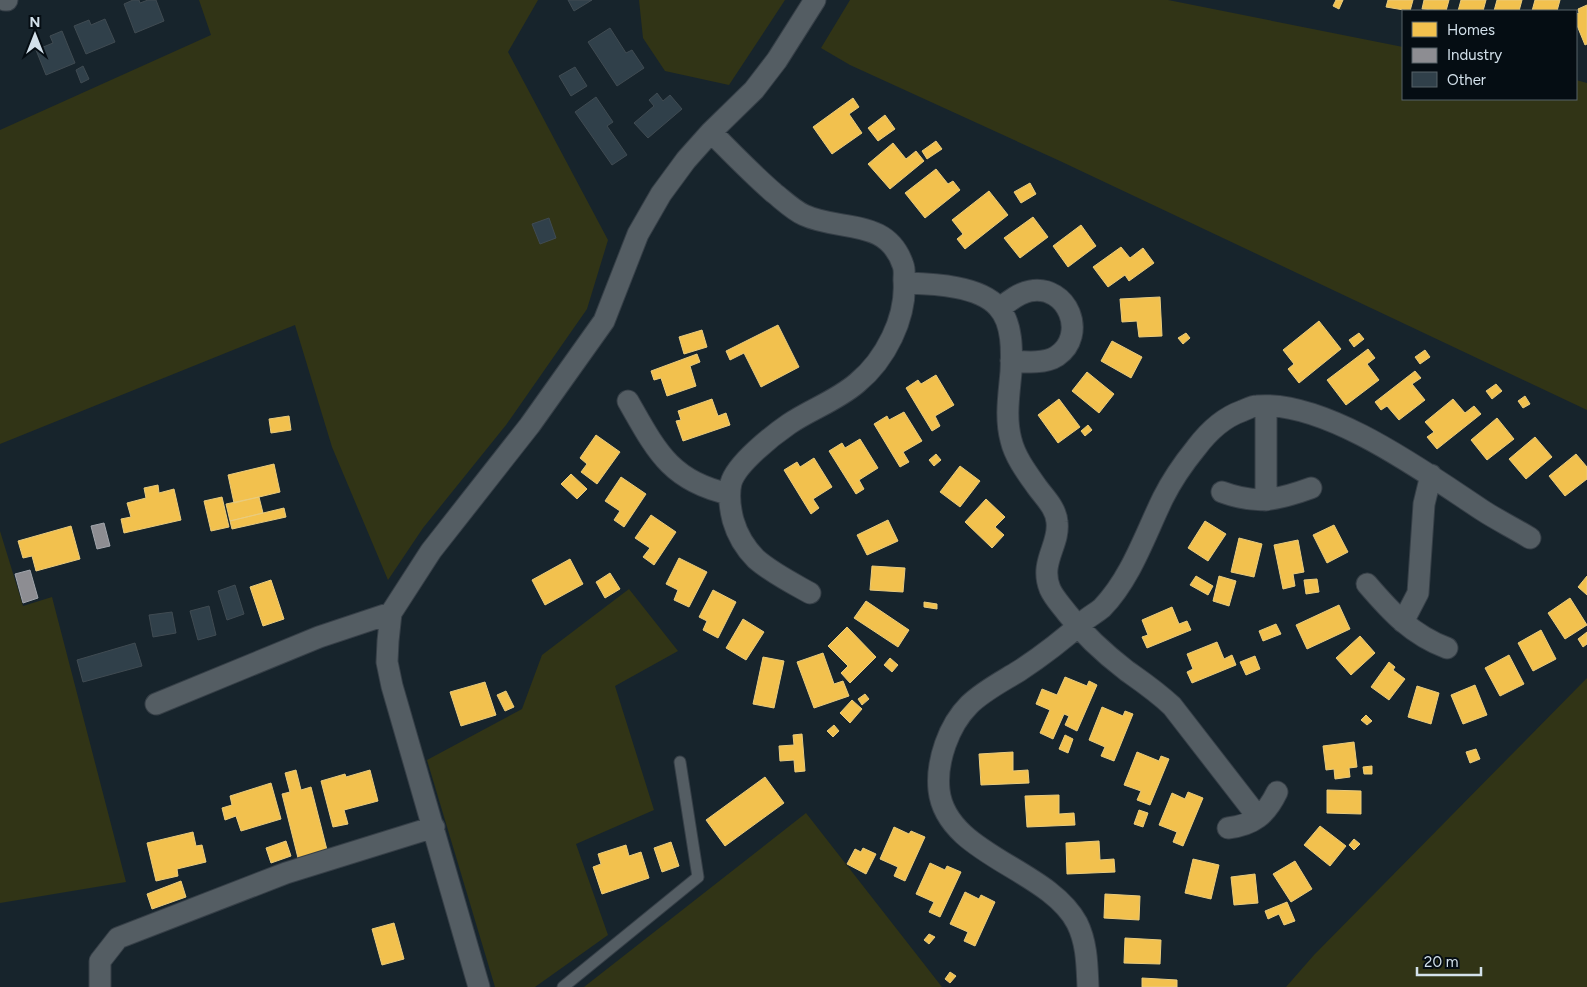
<svg xmlns="http://www.w3.org/2000/svg" width="1587" height="987" font-family="Figtree,sans-serif">
	<rect width="100%" height="100%" fill="#17242c"/>
	<path fill="#313416" d="M199,0h339l-30,52 100,188 -21,69 -81,116 -83,103 -35,52 -56,-133 -37,-122 -295,119v-314l211,-95z
		M639,0h146l-56,85 -64,-14 -22,-33z
		M850,0h318l235,47v52h173v-19l11,3v327l-527,-249 -210,-96 -29,-17z
		M0,531l23,75 29,-9 74,285 -126,21z
		M629,589l49,62 -63,35 39,124 -78,34 32,91 -73,52h-40l-68,-227 95,-51 20,-54z
		M1587,678v309h-301l28,-32z
		M806,813l136,174h-358z"/>
	<path fill="#f2c14e" stroke="#e9cb7d" d="M1336,0h7l-4,9 -6,-3z
		M1388,0h25l-3,11 -24,-4z
		M1424,0h25l-3,11 -24,-2z
		M1461,0h25l-3,11h-25z
		M1497,0h25l-3,11h-25z
		M1535,0h25l-3,11h-25z
		M1587,5v39l-2,1 -9,-22v-9l3,-1 -1,-4z
		M853,98l6,9 -10,7 13,19 -30,21 -19,-27z
		M885,115l10,14 -17,12 -10,-13z
		M936,141l6,8 -15,10 -5,-8z
		M893,143l13,16 10,-8 8,10 -34,28 -22,-25z
		M936,169l12,15 5,-3 7,9 -35,28 -20,-25z
		M1030,183l6,11 -15,9 -7,-11z
		M989,191l19,24 -43,34 -8,-10 6,-5 -11,-14z
		M1033,217l15,20 -28,21 -16,-20z
		M1081,225l15,21 -28,21 -15,-21z
		M1121,247l9,11 13,-10 11,15 -25,18 -4,-6 -17,12 -15,-20z
		M1160,297l2,39 -23,1 -2,-16 -15,1 -2,-23z
		M1319,321l22,28 -42,34 -11,-14 6,-5 -11,-14z
		M778,325l21,42 -38,20 -17,-34 -14,7 -4,-9z
		M702,330l5,17 -23,7 -5,-17z
		M1186,333l4,5 -7,6 -5,-6z
		M1359,333l5,6 -10,8 -5,-7z
		M1112,341l30,16 -11,21 -30,-17z
		M1368,349l7,9 -8,6 12,16 -33,25 -19,-25z
		M1425,350l5,7 -10,7 -5,-7z
		M697,354l3,8 -10,4 6,20 -29,10 -6,-18 -7,2 -3,-9z
		M1415,371l6,7 -9,6 13,16 -26,20 -12,-14 -6,4 -6,-8z
		M1087,372l27,22 -15,19 -27,-22z
		M936,375l18,30 -19,11 5,10 -8,5 -26,-43 12,-8 3,4z
		M1496,384l6,7 -10,8 -6,-8z
		M1525,396l5,8 -7,4 -5,-7z
		M712,399l6,17 8,-3 4,12 -47,16 -7,-20 5,-1 -3,-9z
		M1059,399l21,28 -22,16 -20,-28z
		M1453,399l12,14 9,-7 7,8 -44,35 -10,-12 7,-5 -9,-10z
		M904,412l18,29 -19,11 6,10 -9,5 -26,-43 13,-8 2,4z
		M289,416l2,14 -20,3 -2,-14z
		M1497,418l17,21 -27,21 -16,-20z
		M1088,425l4,5 -7,6 -4,-5z
		M596,435l24,17 -23,32 -16,-12 6,-8 -7,-6z
		M1535,437l17,20 -26,22 -17,-20z
		M860,439l18,29 -19,12 5,9 -8,5 -27,-43 13,-8 3,5z
		M936,454l5,6 -7,6 -5,-6z
		M1576,454l11,13v12l-22,17 -16,-20z
		M814,458l18,29 -19,12 6,9 -8,6 -27,-44 13,-8 3,5z
		M274,464l6,28 -46,11 -6,-28z
		M960,466l20,15 -20,26 -20,-15z
		M571,474l16,15 -10,10 -16,-15z
		M621,477l25,17 -22,33 -10,-7 6,-9 -15,-10z
		M158,485l1,8 15,-4 7,31 -57,13 -3,-14 10,-2 -4,-14 19,-5 -2,-10z
		M222,497l7,30 -18,4 -7,-30z
		M259,497l4,16 -33,8 -4,-17z
		M986,499l19,18 -10,10 9,8 -12,13 -27,-26z
		M284,508l2,9 -54,12 -2,-8z
		M651,515l25,17 -22,33 -11,-8 7,-9 -15,-10z
		M888,520l10,21 -31,14 -10,-20z
		M1205,521l21,13 -18,27 -20,-13z
		M1334,525l14,27 -21,11 -14,-28z
		M71,526l9,33 -44,12 -4,-15 -9,2 -5,-17z
		M1239,538l23,6 -8,33 -23,-5z
		M1298,540l6,32 -11,2 2,12 -12,3 -9,-44z
		M679,558l28,14 -18,35 -15,-7 4,-10 -12,-6z
		M570,559l13,25 -38,21 -13,-25z
		M872,566l33,2 -2,24 -33,-2z
		M610,573l10,16 -15,9 -9,-16z
		M1196,576l17,10 -5,9 -18,-10z
		M1219,576l17,5 -7,25 -16,-5z
		M1587,576v19l-9,-8z
		M1317,579l2,13 -13,2 -2,-14z
		M271,580l13,39 -21,7 -13,-39z
		M713,590l23,12 -18,36 -15,-8 4,-9 -8,-4z
		M1570,598l17,27 -22,14 -17,-26z
		M866,601l43,29 -11,17 -44,-29z
		M924,602l13,2v5l-13,-2z
		M1339,605l11,24 -43,20 -11,-24z
		M1172,607l7,17 8,-3 4,9 -44,18 -5,-11 6,-2 -6,-15z
		M743,619l21,13 -18,28 -20,-12z
		M1276,624l5,10 -18,7 -4,-10z
		M847,627l29,30 -26,26 -9,-10 7,-7 -20,-20z
		M1541,630l15,29 -23,12 -15,-28z
		M1587,632v12l-4,3 -5,-8z
		M1360,636l15,17 -24,22 -15,-17z
		M1217,642l7,17 8,-4 4,10 -44,18 -5,-11 6,-3 -6,-15z
		M823,653l11,31 9,-3 6,15 -35,12 -17,-46z
		M1509,655l15,29 -24,12 -15,-28z
		M1255,656l5,13 -14,6 -6,-13z
		M763,657l21,4 -10,47 -21,-4z
		M890,658l8,7 -6,7 -8,-7z
		M1389,662l6,5 -2,3 12,9 -16,21 -18,-13z
		M1065,677l22,9 2,-5 8,4 -20,46 -12,-6 4,-9 -5,-2 -11,25 -13,-6 10,-23 -14,-6 6,-15 15,6z
		M485,682l11,33 -35,11 -11,-34z
		M1475,685l12,30 -24,9 -12,-29z
		M1417,686l22,7 -8,31 -23,-7z
		M506,691l8,16 -9,4 -8,-16z
		M865,694l4,5 -7,6 -4,-6z
		M852,700l10,9 -12,14 -10,-10z
		M1102,707l21,9 2,-5 8,3 -19,47 -13,-5 4,-9 -16,-7z
		M1366,715l6,6 -5,4 -6,-5z
		M834,725l5,6 -6,6 -6,-6z
		M802,734l3,37 -10,1 -1,-12 -14,1 -1,-15 15,-1 -1,-10z
		M1065,735l8,4 -5,14 -9,-4z
		M1354,742l3,25 -8,1 1,9 -15,2 -1,-10 -8,1 -3,-24z
		M1476,749l4,10 -10,4 -4,-11z
		M1013,752v19l15,-1 1,13 -48,2 -2,-31z
		M1137,752l22,9 2,-5 8,3 -19,46 -13,-5 4,-9 -17,-6z
		M1372,766v8h-8l-1,-7z
		M296,770l5,20 10,-3 16,63 -29,8 -16,-64 8,-2 -5,-19z
		M370,770l8,31 -34,9 4,14 -15,3 -12,-46 24,-7 1,3z
		M765,777l19,26 -59,43 -19,-26z
		M271,783l10,36 -40,12 -5,-15 -11,4 -3,-12 10,-3 -2,-9z
		M1327,790l34,1v23l-34,-1z
		M1188,792l15,6 -20,48 -10,-4 4,-10 -18,-7 13,-32 13,6z
		M1059,795v19l15,-1 1,12 -48,2 -2,-31z
		M1139,810l9,3 -5,14 -9,-3z
		M1320,826l26,20 -16,20 -26,-21z
		M894,827l15,7 2,-3 14,6 -20,44 -11,-5 4,-9 -18,-8z
		M193,832l3,14 6,-1 4,17 -29,7 1,7 -22,5 -9,-38z
		M1354,839l6,5 -6,6 -5,-5z
		M286,841l5,15 -20,7 -5,-15z
		M1099,841l1,19 14,-1 1,13 -48,2 -1,-31z
		M671,842l8,24 -17,6 -8,-24z
		M626,845l3,11 12,-4 8,26 -47,16 -9,-27 8,-3 -3,-10z
		M863,848l13,6 -10,20 -19,-10 8,-15 6,3z
		M1193,859l26,6 -8,34 -26,-6z
		M1295,861l17,28 -21,13 -18,-28z
		M930,863l15,7 2,-4 14,6 -21,45 -11,-5 5,-10 -18,-8z
		M1255,874l3,29 -24,2 -3,-28z
		M181,881l5,16 -34,12 -5,-15z
		M965,892l14,7 2,-4 14,7 -20,44 -11,-5 4,-9 -18,-8z
		M1105,894l35,2 -1,24 -35,-2z
		M1287,902l8,19 -11,4 -5,-11 -11,5 -3,-8z
		M394,923l10,36 -22,6 -10,-36z
		M929,934l6,3 -6,7 -5,-4z
		M1125,938l36,2 -1,24 -36,-1z
		M950,972l6,4 -6,7 -5,-4z
		M1142,978l35,2v7h-35z"/>
	<path fill="#8d8d92" stroke="#a2a6ad" d="M104,523l6,23 -13,3 -6,-23z
		M30,570l8,28 -15,5 -8,-29z"/>
	<path fill="#30404a" stroke="#404b52" d="M133,0h6l1,3 8,-3h8l8,21 -29,12 -11,-29z
		M568,0h24l-18,11z
		M105,19l10,23 -29,12 -12,-28 15,-6 2,5z
		M610,28l16,25 6,-3 12,18 -27,18 -29,-44z
		M62,31l13,32 -29,12 -10,-25 17,-7 -3,-7z
		M83,66l6,13 -8,4 -5,-13z
		M575,67l12,19 -16,10 -12,-20z
		M657,93l6,8 7,-6 12,14 -34,29 -14,-15 20,-17 -5,-6z
		M596,97l17,25 -6,4 20,29 -15,10 -37,-53z
		M549,218l7,20 -16,6 -8,-20z
		M235,585l9,29 -17,6 -9,-29z
		M209,606l7,29 -18,5 -8,-29z
		M172,612l4,21 -23,4 -4,-22z
		M135,643l7,23 -59,16 -6,-22z"/>
	<g fill="none" stroke-linecap="round" stroke-linejoin="round">
		<g stroke="#363f47" stroke-width="13">
			<path id="service" d="M563,987l135,-110 -18,-115"/>
		</g>
		<g stroke="#363f47" stroke-width="23">
			<path id="minor" d="M5,0h2
				M711,132c21,21 41,42 63,61 9,7 19,17 30,22 36,17 83,2 99,50 2,5 1,11 1,15 3,38 -19,80 -47,103 -21,18 -46,26 -68,41 -16,11 -53,40 -58,59 -3,13 -1,25 2,37 4,14 12,28 23,39 16,14 36,24 54,34
				M905,283c26,1 74,2 93,24 15,16 14,45 13,65 -2,23 -6,46 0,68 4,17 16,33 26,47 8,11 19,21 20,35 3,23 -18,40 -7,67 4,9 11,16 17,24 17,22 38,41 60,58 17,12 29,20 45,35l86,111
				M1000,308c9,-7 19,-15 30,-17 38,-7 58,44 27,65 -12,8 -32,6 -46,5
				M628,401c28,49 42,80 101,93
				M1222,492c35,13 56,8 89,-4
				M1266,500v-94
				M1367,584c24,28 45,51 80,64
				M1403,622l15,-29 6,-89 7,-29
				M156,704l163,-67 72,-24
				M1228,828c25,-3 38,-13 49,-36
				M100,987v-26l18,-23 168,-65 148,-46
				M479,987l-87,-301 -5,-24 1,-21 3,-28 40,-62 99,-126 74,-104 34,-87 23,-40 25,-34 25,-28 43,-42 23,-30 38,-60
				M1088,987c-1,-22 -1,-44 -11,-64 -29,-55 -131,-68 -138,-133 -3,-29 10,-65 30,-85 14,-14 34,-24 50,-34 23,-15 45,-32 65,-50 6,-5 12,-8 18,-13 29,-30 43,-73 61,-110 9,-18 20,-34 33,-50 12,-16 26,-30 46,-37 5,-2 10,-5 15,-5 69,-6 169,67 225,104 15,10 32,18 48,28"/>
		</g>
		<use href="#service" stroke="#545d63" stroke-width="11"/>
		<use href="#minor" stroke="#545d63" stroke-width="21"/>
	</g>
	<rect x="1402" y="10" width="175" height="90" fill="#050d13" stroke="#576269"/>
	<rect x="1412" y="22" width="25" height="15" fill="#f2c14e" stroke="#576269"/>
	<text x="1447" y="35" font-size="15" fill="#d3e1eb">Homes</text>
	<rect x="1412" y="48" width="25" height="15" fill="#8d8d92" stroke="#576269"/>
	<text x="1447" y="60" font-size="15" fill="#d3e1eb">Industry</text>
	<rect x="1412" y="72" width="25" height="15" fill="#30404a" stroke="#576269"/>
	<text x="1447" y="85" font-size="15" fill="#d3e1eb">Other</text>
	<g transform="translate(35 35)" stroke="#050d13" stroke-width="4" paint-order="stroke">
	<path d="M0-4L9 19L0 12L-9 19Z" fill="#d3e1eb"/>
	<text y="-8" font-size="14" font-weight="bold" text-anchor="middle" fill="#d3e1eb">N</text>
	</g>
	<path d="M1417 967v8h64v-8" fill="none" stroke="#d3e1eb" stroke-width="2.5"/>
	<text x="1424" y="967" font-size="15" fill="#d3e1eb" stroke="#050d13" stroke-width="4" paint-order="stroke">20 m</text>
</svg>
